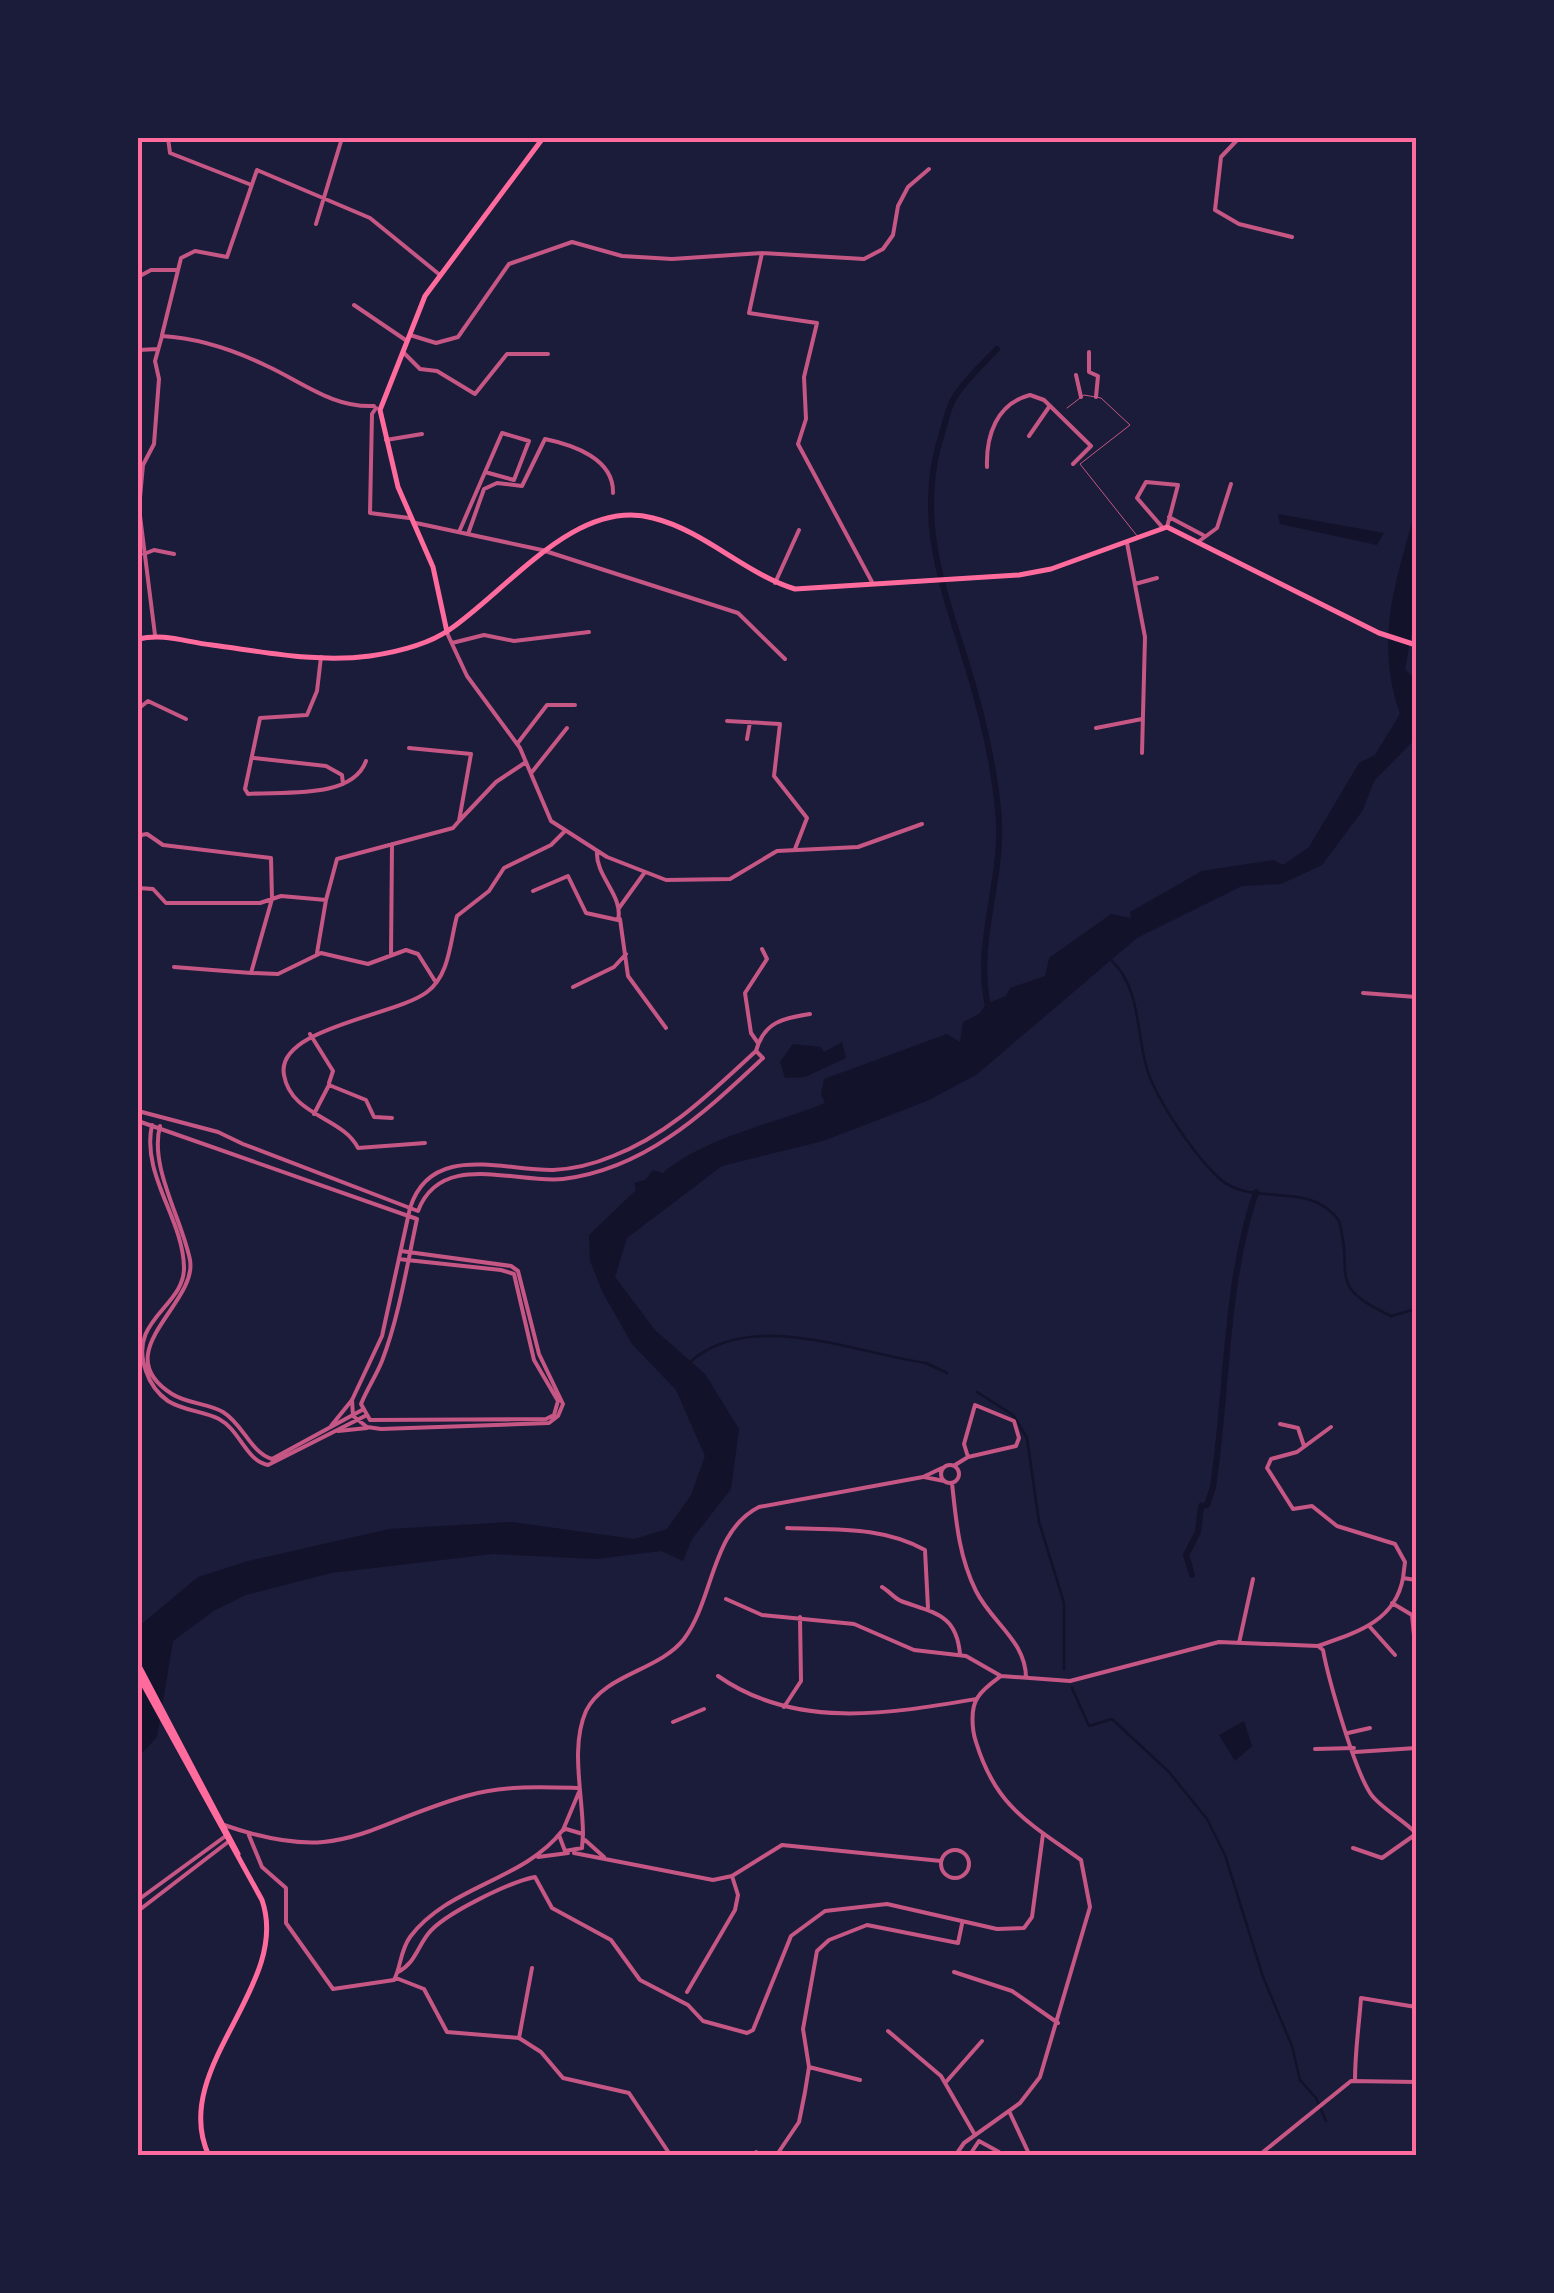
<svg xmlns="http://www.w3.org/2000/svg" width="1554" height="2293" font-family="Montserrat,sans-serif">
	<rect width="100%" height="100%" fill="#1b1b3a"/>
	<path fill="#12122b" d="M1416,508v101l-11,60 11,11v58l-42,43 -11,29 -41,55 -41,19 -39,2 -105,52 -161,137 -49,26 -104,40 -101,25 -95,72 -12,39 40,53 50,44 34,55 -8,60 -39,50 -9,22 -22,-10 -65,8 -103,-5 -162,19 -85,22 -31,15 -42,31 -16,96 -19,20v-130l60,-50 50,-16 141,-32 123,-7 122,17 33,-10 24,-34 14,-39 -29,-66 -44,-46 -29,-51 -13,-32 -1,-26 47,-45 -2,-7 11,-3 8,-10 10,3c40,-35 110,-49 162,-70l-4,-9 3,-15 123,-45 13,8 3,-20 16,-8 7,-10 20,-8 4,-8 35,-12 4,-18 62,-44 20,4 -1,-6 72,-41 72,-11 9,5 26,-18 50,-84 16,-8 25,-41c-26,-76 -4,-132 16,-206z
		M1278,514l106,19 -7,12 -97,-21z
		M842,1042l4,16 -41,19 -20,1 -5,-16 13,-18 28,3 3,5z
		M1244,1721l8,25 -17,15 -16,-26z"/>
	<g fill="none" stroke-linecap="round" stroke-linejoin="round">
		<path stroke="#12122b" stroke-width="2.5" d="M1112,961c29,28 24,72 35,108 10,32 48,87 73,110 33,29 90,0 119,42 16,55 -15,64 52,95l25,-7
			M690,1362c61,-54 165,-9 236,1l21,10
			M977,1392l36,23 14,23 12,84 25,81v66
			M1072,1688l17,38 23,-7 57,53 38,47 18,36 38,122 29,69 8,34 16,18 10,23"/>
		<path stroke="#12122b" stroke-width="6" d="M989,1011c-17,-71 17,-132 9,-202 -5,-53 -19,-107 -35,-157 -24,-75 -47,-143 -20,-222 3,-11 6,-26 13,-35 11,-17 27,-31 41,-46
			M1192,1575l-6,-20 12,-23 3,-26 6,-1 6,-18c15,-99 11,-200 43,-295"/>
		<path stroke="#c65784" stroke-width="1" d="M1067,408l17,-13 17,3 29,27 -50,39 58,73"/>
		<path stroke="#c65784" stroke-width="4" d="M168,138l2,15 79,31
			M1239,138l-18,19 -6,53 24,14 53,13
			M316,224l26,-86
			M762,253l-13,60 68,10 -13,54 2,42 -8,25 74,138
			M138,277l13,-7h25
			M354,305l53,36
			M162,335l19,-77 14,-7 32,6 30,-87 113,48 70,57
			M410,335l26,8 22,-6 51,-73 63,-22 50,14 50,3 90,-6 102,6 19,-10 10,-14 5,-29 10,-19 21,-18
			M138,350l20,-1
			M403,352l17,17 17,2 38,23 32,-40h41
			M1089,352v20l9,4 -2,21
			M1076,375l5,22
			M376,408l-4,6 -2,99 39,5
			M1029,436l20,-29
			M386,440l36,-6
			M987,467c-1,-31 9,-63 43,-72l14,5 47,46 -18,18
			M1169,517l34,18
			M416,523l126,27 196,63 47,46
			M1163,528l-26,-30 9,-16 32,3 -11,42
			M459,532l43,-99 27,8 -15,39 -29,-8
			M468,534l16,-45 13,-6 25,3 23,-47c29,6 69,20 68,54
			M1198,542l19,-14 14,-44
			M1127,543l18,94 -3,116
			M144,554l10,-4 20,4
			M775,583l24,-53
			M1135,584l22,-6
			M447,633l20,43 53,72 31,73 56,36 59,23 64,-1 47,-28 81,-4 64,-23
			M155,635l-16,-127 4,-43 11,-21 5,-65 -4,-18 7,-25c36,2 72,14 105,30 35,16 66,42 107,40
			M452,643l32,-8 30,6 75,-9
			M321,657l-4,34 -10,24 -47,3 -15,71 3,5c34,-3 104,6 118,-33
			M138,709l10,-8 38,18
			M727,721l53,3 -6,52 33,42 -12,31
			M1096,728l46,-9
			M747,739l3,-17
			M517,744l30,-39h28
			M254,758l72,8 16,9 1,9
			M532,772l35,-44
			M459,821l37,-39 30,-20
			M138,844l3,-9 6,-1 16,11 108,13 1,41 -21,74 -77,-6
			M138,888l15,1 13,14h94l21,-7 45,4 11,-41 116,-31 6,-7 12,-67 -62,-6
			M533,891l35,-15 18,37 32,7c6,-24 -23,-44 -21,-69
			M619,908l26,-36
			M620,919l8,57 38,52
			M317,953l9,-53
			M391,955l1,-111
			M252,973l26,1 43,-21 47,11 38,-14 12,4 17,27
			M573,987l41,-20 12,-13
			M1363,993l53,4
			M310,1034l23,37 -4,12
			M758,1043l-7,-10 -6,-40 22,-34 -5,-10
			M756,1051c8,-29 27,-33 54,-37
			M314,1114l15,-29 37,15 8,17 18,1
			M425,1143l-67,5c-15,-31 -67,-32 -74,-73 -9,-47 112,-59 143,-83 23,-17 23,-51 30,-76l32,-25 15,-23 47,-23 13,-13
			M1280,1424l18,4 6,18
			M331,1426l21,-26
			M1331,1427l-34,25 -26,7 -4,9 26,41 19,-3 25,20 58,18 10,18 -2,16
			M338,1431l29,-3
			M941 1474a9 9 0 1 1 18 0a9 9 0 1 1-18 0Z
			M955,1465l13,-8 48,-11 3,-8 -5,-17 -39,-16 -11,39 4,13
			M924,1477l20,4
			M952,1483c4,38 7,74 24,108 16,32 50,50 50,87
			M787,1528c48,2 95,-2 138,22l3,58
			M882,1587c7,4 12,11 19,14 33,12 56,13 59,54
			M726,1599l36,16 92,9 60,26 52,6 35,20
			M1392,1603l20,12 2,20
			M1370,1627l25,28
			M1239,1643l14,-64
			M1318,1646c37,-13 77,-24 85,-68l13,2
			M718,1676c77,54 170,38 258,23
			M784,1707l17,-26 -1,-64
			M673,1722l31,-13
			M1348,1733l22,-5
			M1315,1749l39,-1
			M1355,1752l61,-4
			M224,1825c118,41 138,1 242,-29 37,-11 76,-9 114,-8
			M563,1830l16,-38
			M248,1833l14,34 24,21v35l47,66 61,-9c7,-13 6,-29 16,-43 38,-51 113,-56 152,-106l4,-2 17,5 -1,14 -17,3 -6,-16
			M583,1834c0,-38 -13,-87 3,-123 18,-37 73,-40 98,-72 30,-40 27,-108 75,-132l164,-30 19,-9
			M585,1840l19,17
			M1353,1848l29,10 34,-24
			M941 1864a14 14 0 1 1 28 0a14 14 0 1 1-28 0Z
			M574,1853l139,27 19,-4 50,-31 159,16
			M538,1857l30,-4
			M138,1900l89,-65
			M138,1911l90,-69
			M532,1968l-13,70 22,14 22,26 66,15 42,63
			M398,1972c17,-9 19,-24 30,-38 15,-20 82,-52 107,-57l17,31 59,32 29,40 48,25 15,16 44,12 6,-3 38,-94 34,-25 62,-7 110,25 27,-1 8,-11 11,-83
			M954,1972l58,19 46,32
			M396,1978l28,11 23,43 72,6
			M687,1992l48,-82 3,-15 -6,-19
			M888,2031l53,45 34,59
			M809,2067l51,13
			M1355,2080c0,-29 4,-54 6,-82l55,9
			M946,2082l36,-41
			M1009,2111l21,45
			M756,2152l6,4
			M776,2156l23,-34 6,-30 4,-25 -6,-38 14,-78 12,-11 38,-15 91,18 4,-19
			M955,2156l9,-13 56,-40 20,-26 50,-170 -9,-47c-53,-38 -85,-53 -105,-118 -4,-12 -6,-34 2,-45 5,-8 15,-15 23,-21l69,5 149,-39 99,4 5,4c5,27 34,131 51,148 12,13 29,22 42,35
			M969,2156l10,-15 20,11
			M1258,2156l93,-75 65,1"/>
		<path stroke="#c65784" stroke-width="4" d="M138,1111l80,21 25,12 167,64 8,3c23,-61 98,-27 145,-32 83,-10 142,-67 200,-121l-7,-7c-44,40 -86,83 -143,105 -19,8 -40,13 -60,14 -50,1 -122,-28 -143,38l-28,128 -30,64 1,16 14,11 14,2 168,-6 9,-7 5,-12 -24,-50 -21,-83 -7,-5 -110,-15
			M138,1121l279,98c-10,46 -18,98 -35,142 -6,15 -15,28 -21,43l9,16 176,-1 8,-4 4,-14 -24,-41 -20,-86 -13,-4 -94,-10 -8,-1
			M152,1125c-11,49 31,94 32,142 1,40 -57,52 -38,104 4,12 12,23 22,30 16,10 35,10 51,18 21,11 27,42 49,46l97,-49
			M160,1126c-11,41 22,93 30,134 8,44 -85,92 -18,134 16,10 35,9 51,18 20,12 28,41 49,47l90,-49"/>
		<path stroke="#ff6b9d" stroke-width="5" d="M447,632l-14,-65 -35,-80 -18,-77 45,-114 118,-158
			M138,639c27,-6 47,3 74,6 53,7 105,18 158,11 27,-4 57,-11 79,-26 58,-39 127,-133 204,-112 52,13 91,55 142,71l224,-14 32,-6 116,-42 212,106 37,12
			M138,1664l100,190
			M138,1675l124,225c30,86 -94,169 -53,256"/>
	</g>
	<rect width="1554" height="2293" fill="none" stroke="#1b1b3a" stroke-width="280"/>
	<rect x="140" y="140" width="1274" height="2013" fill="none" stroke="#ff6b9d" stroke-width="4"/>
</svg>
